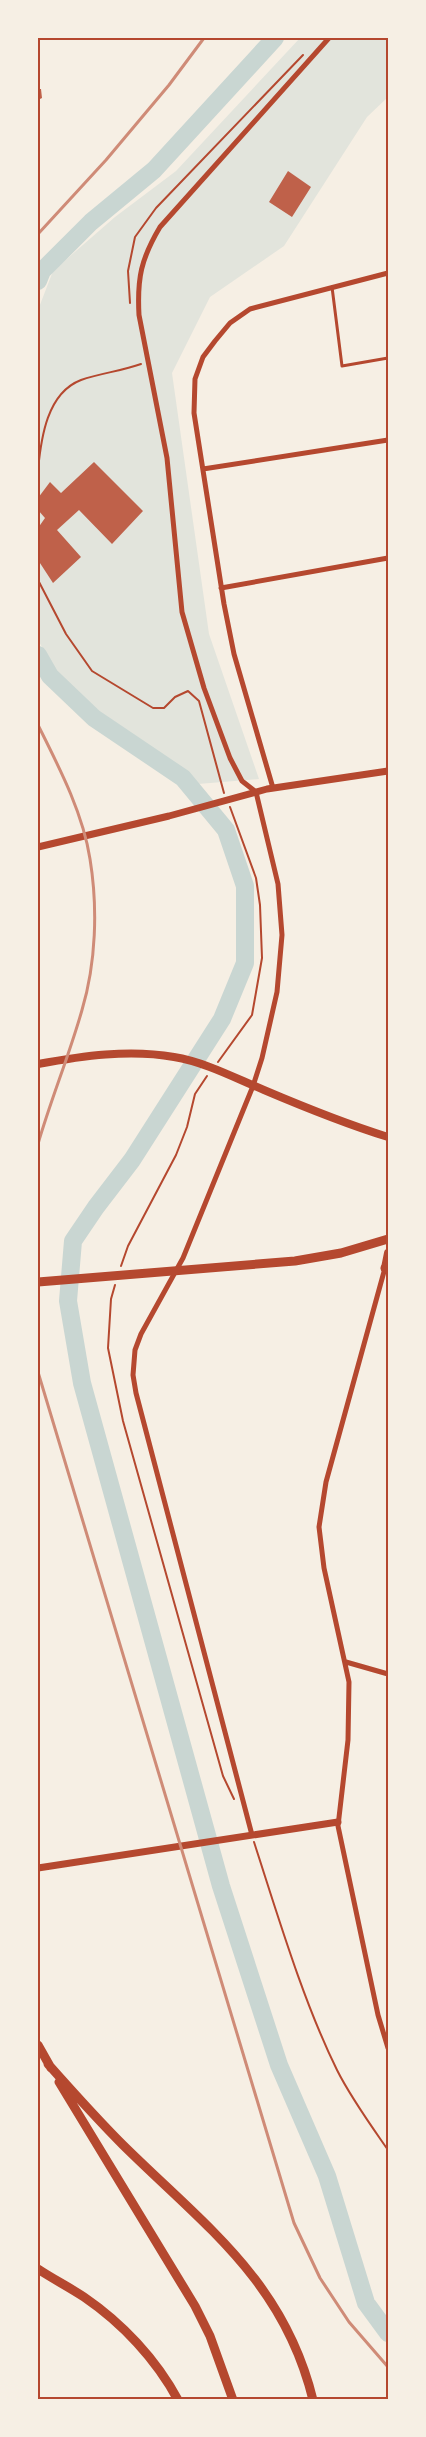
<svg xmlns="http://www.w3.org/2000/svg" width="426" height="2437" font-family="Arial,sans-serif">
	<rect width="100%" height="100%" fill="#f6efe4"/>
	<path fill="#e2e4dc" d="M300,38h88v59l-21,20 -83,129 -74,51 -38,76 37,261 50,145 -61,5 -21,-20 -78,-53 -42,-37 -19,-34v-330l15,-39 62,-54 61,-46z"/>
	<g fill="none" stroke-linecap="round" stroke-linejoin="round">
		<path stroke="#c9d6d2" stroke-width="18" d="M38,281l4,-10 49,-49 63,-52 121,-132
			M38,655l12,21 44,42 89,60 43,52 19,56v77l-23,56 -90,141 -36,47 -23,34 -5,60 14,82 139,503 58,179 48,111 39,127 22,30"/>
	</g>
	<path fill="#bf614a" d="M38,89h3l1,9 -4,2z
		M288,171l23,16 -19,30 -23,-15z
		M94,462l49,49 -31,33 -33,-34 -22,20 24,27 -28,26 -15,-23v-32l7,-10 -7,-8v-12l12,-16 11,11z"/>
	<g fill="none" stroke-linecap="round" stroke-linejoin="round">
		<path stroke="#b5482f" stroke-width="2" d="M130,303l-2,-32 7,-34 21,-29 147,-153
			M38,470c3,-32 9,-77 43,-90 20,-7 41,-9 60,-16
			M38,580l28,54 26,37 61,37h11l11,-11 13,-6 11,10 25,92
			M218,1062l34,-47 10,-57 -2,-53 -4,-27 -26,-71
			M121,1266l7,-20 48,-91 11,-28 8,-33 12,-18
			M115,1285l-4,14 -3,49 15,73 100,355 11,23
			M254,1842c24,74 49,159 83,228 14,28 33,54 51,80"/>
		<path stroke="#b5482f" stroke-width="3" d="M332,287l10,79 46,-8"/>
		<path stroke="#b5482f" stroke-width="5" d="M203,469l185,-29
			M221,588l167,-30
			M273,788l-39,-134 -10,-50 -30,-191 1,-34 8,-22 12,-16 15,-18 20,-14 138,-36
			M385,1268l-59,214 -7,45 5,41 25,114 -1,58 -10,86 40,189 10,33
			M346,1662l42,12
			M252,1835l-116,-442 -3,-18 2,-25 6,-16 42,-76 70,-172 9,-28 15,-66 5,-57 -4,-51 -22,-92 -14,-11 -12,-23 -26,-70 -22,-76 -15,-154 -28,-143c-2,-37 2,-56 21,-88l169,-189"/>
		<path stroke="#b5482f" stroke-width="7" d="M38,847l131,-31 98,-27 121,-18
			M38,1868l300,-46"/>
		<path stroke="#b5482f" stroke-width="8" d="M38,1064c44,-8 91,-15 136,-7 31,5 61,21 90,33 40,17 82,34 124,47
			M385,1268l3,-15"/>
		<path stroke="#b5482f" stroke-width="9" d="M385,1268l3,2
			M38,1282l257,-21 46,-8 47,-14
			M38,2045l13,23
			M48,2064c24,27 49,55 75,81 82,81 161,136 190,255
			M59,2082l136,224 15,30 23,64
			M38,2269c15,10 31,18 46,28 38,26 72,62 94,103"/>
		<path stroke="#cf8b77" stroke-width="3" d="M38,234l68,-74 63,-75 35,-47
			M38,725c21,42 45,88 52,134 8,49 6,104 -8,151 -13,46 -31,89 -44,134
			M38,1372l256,851 26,55 29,44 39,45"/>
	</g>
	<rect width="426" height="2437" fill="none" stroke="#f6efe4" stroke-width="78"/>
	<rect x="39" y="39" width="348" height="2359" fill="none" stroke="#b5482f" stroke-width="2"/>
</svg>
